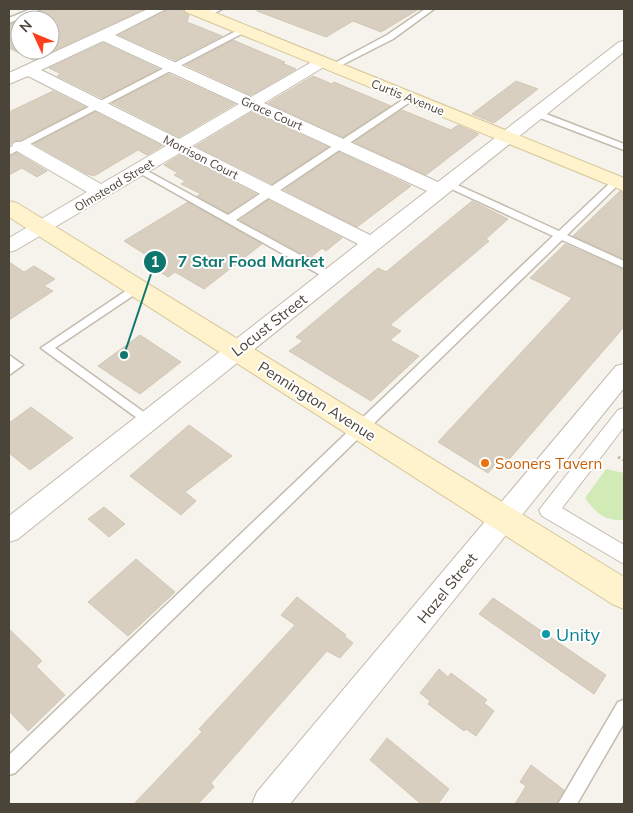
<svg xmlns="http://www.w3.org/2000/svg" width="633" height="813" font-family="Mulish,sans-serif">
	<rect width="100%" height="100%" fill="#f6f3ec"/>
	<path fill="#d2eab5" d="M606,469l18,4 -1,47c-19,1 -27,-7 -38,-22z"/>
	<path fill="#d8cfc1" stroke="#d3c7b4" d="M43,9h101l-111,51 -24,-12v-23l11,-5v30h30v-30h-29z
		M168,9h14l7,6 -2,7 35,14 -47,24 -56,-25z
		M258,9h161l-38,23 -28,-11 -27,16 -69,-26z
		M233,40l52,22 -3,1 14,6 -45,26 -65,-30z
		M103,43l56,26 -57,29 -45,-22 4,-2 -12,-6z
		M169,74l66,30 -56,33 -67,-34z
		M313,76l19,8 2,-2 57,24 -48,31 -75,-34z
		M516,81l22,8 -44,34 -22,-9z
		M53,91l32,16 -65,33 -6,1 -5,5v-34z
		M402,110l49,20 7,-5 21,9 -53,41 -72,-33z
		M95,112l67,34 -15,9 -9,-5 -44,26 -7,-2 -53,-30z
		M252,112l76,35 -56,37 -76,-38z
		M339,152l72,34 -54,41 -73,-37z
		M17,153l30,18 -10,6 -15,-9 -13,7v-18z
		M180,155l76,39 -28,19 -31,-17 4,-2 -20,-10 4,-3 -11,-6 4,-2 -14,-8z
		M620,191l4,2v66l-51,-23z
		M268,200l74,38 -16,13 -4,-3 -12,10 -70,-38z
		M472,201l36,18 -22,20 3,2 -99,84 11,6 -11,9 29,16 -48,45 -82,-50 14,-10 -7,-4 82,-69 8,4z
		M188,202l74,42 -58,45 -29,-17 -7,5 -24,-15 7,-4 -27,-17z
		M565,244l59,26v57l-119,137 -6,-4 -11,13 -50,-31 134,-144 -42,-20z
		M9,262l15,10 10,-6 21,13 -11,7 9,5 -44,29z
		M140,335l41,27 -41,32 -42,-28z
		M31,407l42,31 -43,32 -21,-17v-30z
		M189,425l43,31 -47,36 11,9 -15,14 -51,-39z
		M104,507l21,17 -16,13 -21,-18z
		M136,559l39,33 -47,44 -40,-34z
		M297,597l49,38 -2,1 9,7 -13,15 -13,-7 -116,132 3,4 -16,17h-64l68,-72 -3,-3 96,-104 -14,-10z
		M493,598l113,77 -12,19 -115,-80z
		M9,629l33,32 -6,5 29,29 -37,36 -19,-20z
		M439,669l9,8 3,-4 36,27 -3,3 10,8 -18,25 -10,-7 -2,2 -36,-27 2,-3 -10,-8z
		M387,738l62,51 -11,15h-17l-51,-44z
		M531,765l33,25 -8,14h-41l11,-18 -6,-4z"/>
	<g fill="none" stroke-linecap="round" stroke-linejoin="round">
		<g stroke="#c2bbae" stroke-width="3">
			<path id="service" d="M31,9h10l-32,14v-5z
				M212,9h10l-13,7 -7,-2z
				M425,9h9l-41,30 -57,29 -7,-2 58,-31z
				M242,28l7,2 -240,125v-7z
				M410,95l4,3 -1,2 -177,120 99,54 1,3 -1,3 -4,1 -197,-111 2,-2h6l86,47z
				M535,112h6l83,32v6l-89,-34z
				M616,179l5,3 -2,2 -52,51 57,26v7l-62,-28 -547,533 -6,2v-20l544,-519 -108,-50v-4h6l108,49 54,-51z
				M136,284l5,4 -1,3 -85,57 97,70 2,3 -2,3 -4,2 -107,-78z
				M9,355l14,10 -14,10z
				M624,700v23l-47,81h-19l60,-102z"/>
		</g>
		<g stroke="#c2bbae" stroke-width="2">
			<path id="pedestrian" d="M624,408v19l-62,81 62,37v19l-82,-48 -3,-6 79,-100z"/>
		</g>
		<g stroke="#c2bbae" stroke-width="2">
			<path id="minor" d="M148,9h18l-51,26 136,62 66,-38h10l3,3 -3,3 -63,38 174,79 181,-140 5,-1v11l-606,487 -9,3v-26l349,-272 -178,-91 -164,97 -7,2v-14l78,-46 -72,-42 -3,-4 3,-4h12l74,42 65,-38 -138,-70 -19,8v-11zM103,41l136,63 -60,35 -138,-69zM252,110l175,81 -57,44 -178,-89z
				M624,364v24l-334,416h-38l5,-12 359,-426z"/>
		</g>
		<g stroke="#d6c79b" stroke-width="2">
			<path id="secondary" d="M184,9h22l418,169v13l-438,-179z
				M9,201l8,2 607,374v32l-12,-5 -603,-387z"/>
		</g>
		<path stroke="#c4b79f" stroke-width="3" stroke-dasharray="2.5 2.5" stroke-linecap="butt" d="M618,457l6,3"/>
		<use href="#service" fill="#fff" fill-rule="evenodd"/>
		<use href="#pedestrian" fill="#fff" fill-rule="evenodd"/>
		<use href="#minor" fill="#fff" fill-rule="evenodd"/>
		<use href="#secondary" fill="#fff3cd" fill-rule="evenodd"/>
	</g>
	<circle fill="#e8710a" stroke="#fff" stroke-width="2" cx="485" cy="463" r="5"/>
	<circle fill="#0f9aa8" stroke="#fff" stroke-width="2" cx="546" cy="634" r="5"/>
	<g text-anchor="middle" dominant-baseline="central" stroke-width="4" stroke-linejoin="round" paint-order="stroke">
		<g font-size="12" fill="#4b4439" stroke="#fff">
			<text transform="translate(408 97) rotate(22)">Curtis Avenue</text>
			<text transform="translate(272 113) rotate(24)">Grace Court</text>
			<text transform="translate(201 157) rotate(27)">Morrison Court</text>
			<text transform="translate(114 185) rotate(-31)">Olmstead Street</text>
		</g>
		<g font-size="15" fill="#4b4439" stroke="#fff">
			<text transform="translate(269 325) rotate(-38)">Locust Street</text>
			<text transform="translate(317 401) rotate(32)">Pennington Avenue</text>
			<text transform="translate(447 588) rotate(-51)">Hazel Street</text>
		</g>
		<g font-size="15" fill="#c56008" stroke="#fff" text-anchor="start">
			<text x="495" y="463">Sooners Tavern</text>
		</g>
		<g font-size="18" fill="#0d838f" stroke="#fff" text-anchor="start">
			<text x="556" y="634">Unity</text>
		</g>
	</g>
	<path fill="none" stroke="#0f766e" stroke-width="2" d="M124 355L155 262"/>
	<g fill="#0f766e" stroke="#fff" stroke-width="2">
		<circle cx="124" cy="355" r="5"/>
		<circle cx="155" cy="262" r="12"/>
	</g>
	<g font-size="15" text-anchor="middle" font-weight="bold" fill="#fff">
		<text x="155" y="267">1</text>
	</g>
	<g font-size="16" text-anchor="middle" font-weight="bold" fill="#0f766e" stroke="#fff" stroke-width="4" stroke-linejoin="round" paint-order="stroke">
		<text x="251" y="267">7 Star Food Market</text>
	</g>
	<rect width="633" height="813" fill="none" stroke="#4b4439" stroke-width="20"/>
	<g transform="translate(35 35) rotate(314)"><circle r="24" fill="#ffffff" stroke="#b7b4b0"/>
	<path d="M0-4L9 19L0 12L-9 19Z" fill="#fc3f1d"/>
	<text y="-8" font-size="14" font-weight="bold" text-anchor="middle" fill="#4b4439">N</text>
	</g>
</svg>
